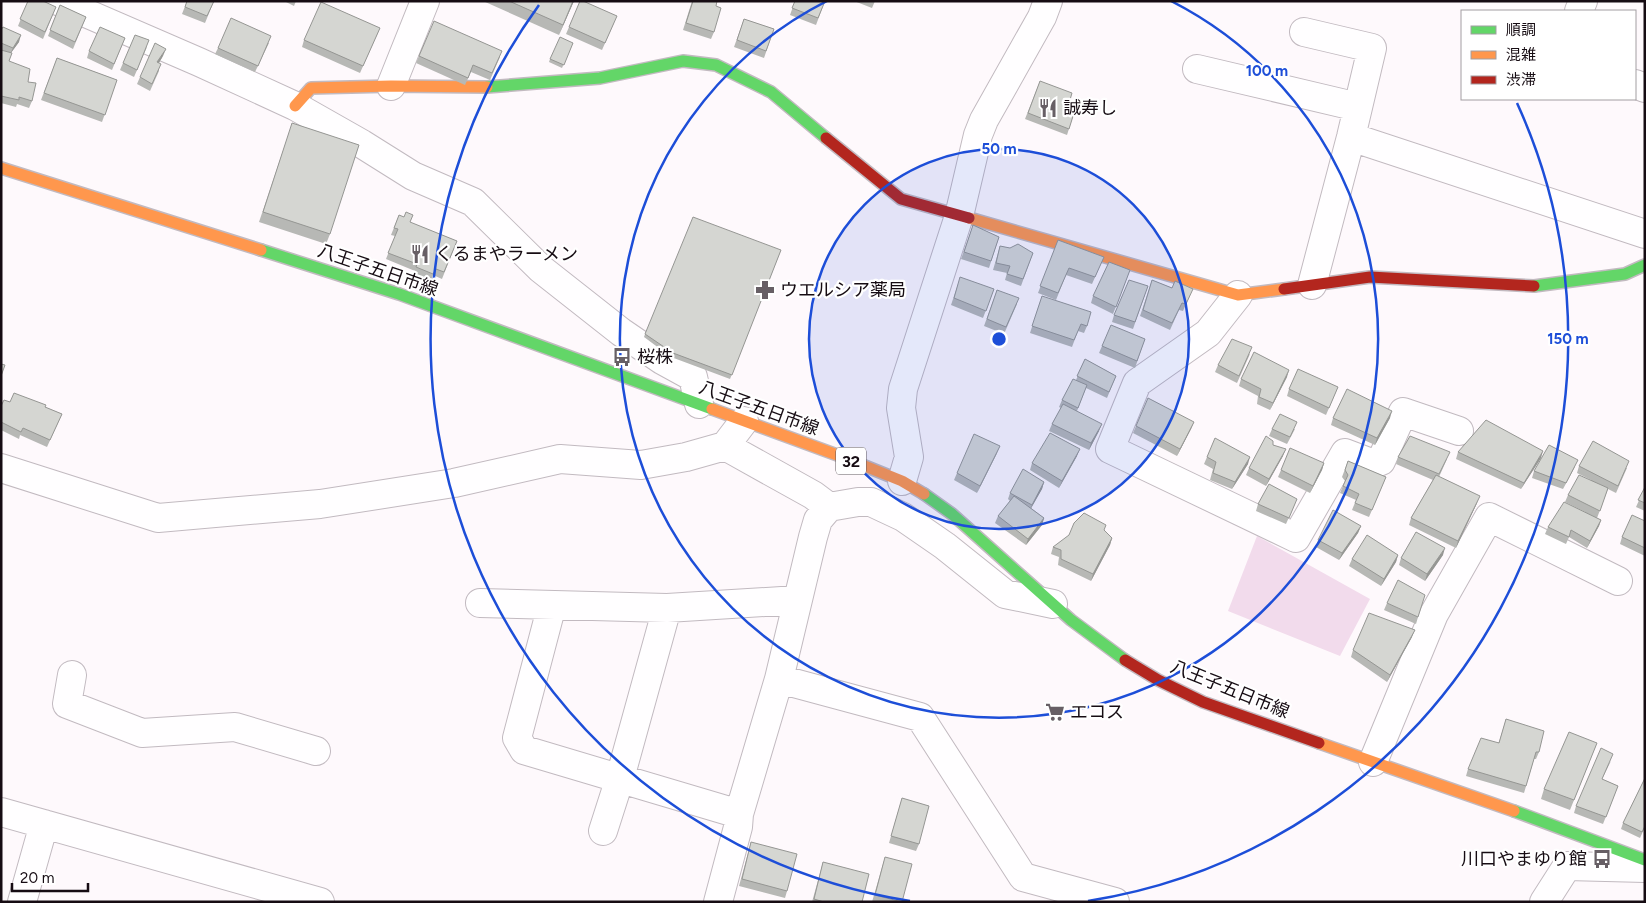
<svg xmlns="http://www.w3.org/2000/svg" width="1646" height="903" font-family="Figtree,'Noto Sans JP',sans-serif">
	<rect width="100%" height="100%" fill="#fef9fc"/>
	<path fill="#f2dbec" d="M1257,536l113,63 -30,57 -112,-45z"/>
	<g fill="none" stroke-linecap="round" stroke-linejoin="round">
		<g stroke="#c2bac0" stroke-width="30">
			<path id="street" d="M58,1l141,61 96,44 67,38 51,32 60,26 68,67 80,63 41,28 31,17 6,27
				M1579,11l4,-10
				M1304,32l68,16 -21,89 -39,148
				M1197,69l161,38
				M1635,84l10,4
				M391,86l34,-85
				M1351,137l294,97
				M1238,295l-30,38 -71,50 -27,66 186,89 49,-85 29,11 7,-3 22,-49 56,19
				M725,446l88,49 16,12
				M1,468l157,50 162,-14 134,-21 106,-24 81,6 45,-8 39,-11 19,-25
				M902,481l7,-24 -8,-49 2,-19 56,-173 19,-81 6,-15 58,-103 6,-16
				M480,603l187,5 130,-8
				M552,605l-35,133 7,12 215,64
				M72,675l-5,29 75,29 93,-6 81,24
				M779,679l141,38 103,160 92,25
				M1373,762l61,-148 55,-97 129,64
				M1,812l319,90
				M603,831l17,-53 47,-170
				M22,902l22,-78
				M718,902l20,-75 1,-13 40,-135 34,-142 5,-17 11,-13 29,-5h13l32,15 42,29 60,48 48,10
				M1544,902l23,-36 78,2"/>
		</g>
		<g stroke="#c2bac0" stroke-width="14">
			<path id="fast" d="M487,87l113,-9 83,-17 33,4 55,27 55,46
				M261,250l138,44 313,115
				M1534,286l91,-12 20,-9
				M924,494l28,20 119,106 54,40
				M1514,811l131,49"/>
		</g>
		<g stroke="#c2bac0" stroke-width="14">
			<path id="slow" d="M295,106l16,-18 80,-2 96,1
				M1,168l260,82
				M969,218l269,77 46,-6
				M712,409l128,47 62,25 22,13
				M1319,743l195,68"/>
		</g>
		<g stroke="#c2bac0" stroke-width="14">
			<path id="jam" d="M826,138l75,61 68,19
				M1284,289l86,-12 164,9
				M1125,660l33,20 45,22 116,41"/>
		</g>
		<use href="#street" stroke="#fffeff" stroke-width="28"/>
		<use href="#fast" stroke="#63d668" stroke-width="11"/>
		<use href="#slow" stroke="#ff974d" stroke-width="11"/>
		<use href="#jam" stroke="#b3261e" stroke-width="11"/>
	</g>
	<path fill="#b7b8b5" d="M28,1l28,6 -13,32 -25,-13z
		M187,1h27l-9,22 -23,-9z
		M284,1h12l-2,5z
		M483,1h91l-15,34z
		M692,1l24,5 -2,26 -3,7 -28,-9z
		M795,1h30l-9,24 -26,-10z
		M854,1h21l-3,7z
		M60,5l26,12 -13,32 -25,-13z
		M744,19l30,10 -10,29 -30,-11z
		M614,23l-12,27 -36,-16 3,-7z
		M380,28l-20,45 -58,-26 2,-7z
		M1,30l18,12 -8,11 -2,8 19,21 4,19 -3,7 -12,-4 -1,3 -15,-4z
		M125,38l-13,32 -25,-12 2,-7z
		M269,43l-14,29 -40,-18 3,-6z
		M573,43l-11,25 -13,-6 1,-3z
		M147,47l-13,30 -14,-7 3,-7z
		M163,56l-4,7v8l-9,20 -13,-7 3,-7z
		M419,56l81,1 -10,23 -19,-8 -6,13 -49,-22z
		M57,58l60,22 -15,42 -61,-22z
		M1040,81l27,29 7,3 -7,22 -42,-16z
		M289,133l41,101 -4,10 -67,-22z
		M399,215l12,8 46,18 -15,38 -9,-4 -2,6 -18,-7 2,-3 -29,-12 9,-23 -4,-1z
		M973,225l26,12 -10,31 -28,-9z
		M1058,240l46,17 -12,27 -26,-9 -10,25 -18,-7z
		M1000,246l33,7 -12,33 -16,-6 2,-7 -14,-3z
		M781,250l-51,129 -59,-22 -27,-20 1,-3z
		M1130,270l-17,44 -22,-11 2,-7z
		M1152,280l38,15 -7,16 -4,-1 -9,20 -30,-14z
		M958,284l36,5 -11,29 -32,-13z
		M1148,286l-15,43 -21,-7 2,-7z
		M997,290l20,14 -13,30 -20,-8z
		M1042,296l45,30 -3,7 -6,-2 -6,16 -42,-14z
		M1145,339l-10,29 -36,-15 3,-7z
		M1250,354l-13,29 -22,-11 3,-7z
		M1085,359l31,17 -9,22 -21,-10 -9,23 22,20 -10,19 -40,-19 3,-7 9,-16 -2,-1 3,-7 14,-20z
		M1287,377l-17,33 -13,-6 1,-8 -19,-10 2,-7z
		M1338,387l-12,28 -39,-19 2,-7z
		M10,402l35,5 17,7 -15,33 -27,-12 -1,4 -18,-9v-24z
		M1333,418h57l-15,27 -44,-20z
		M1194,422l-3,7 -14,27 -44,-23 3,-7z
		M1272,429h23l-8,15 -18,-8z
		M1273,445l10,11 -17,30 -20,-11 3,-7z
		M1458,452l83,6 -20,31 -65,-30z
		M997,453l-20,40 -23,-13 3,-7z
		M1077,456l-18,32 -29,-18 2,-7z
		M1207,457l41,7 -16,25 -22,-9 3,-11 -9,-5z
		M1398,457l49,2 -8,18 38,26 -21,45 -47,-23 2,-7 22,-38 -37,-16z
		M1348,461l38,16 -17,40 -17,-7 4,-10 -16,-7 5,-12 -3,-4z
		M1324,463l-2,7 -12,23 -32,-16 3,-7z
		M1579,466l48,2 -11,25 -8,-4 -11,29 4,2 -2,6 -12,22 -18,-11 -3,7 -21,-10 3,-7 37,-15 -20,-10 3,-7 23,-15 -14,-7z
		M1575,467l-12,22 -31,-11 2,-7z
		M1044,482l-2,7 -11,19 13,10 -2,7 -16,20 -31,-22 3,-7 12,-15 -2,-2 2,-6z
		M1645,487v24l-9,-4z
		M1297,499l-11,25 -30,-13 2,-7z
		M1645,521v35l-25,-12 2,-7z
		M1361,526l-3,7 -19,27 -23,-13 2,-7z
		M1104,530l8,8 -2,7 -19,36 -33,-16 1,-8 -8,-3 2,-7z
		M1398,555l-2,7 -15,24 -32,-20 3,-7z
		M1443,555l-18,26 -26,-16 2,-7z
		M1387,603l31,14 -2,7 -32,-14z
		M1412,637l-25,45 -36,-25 2,-7z
		M1506,719l33,33 -3,7h-2l-10,34 -58,-17 2,-7 31,-27z
		M1597,743l-27,67 -29,-11 3,-10z
		M1611,761l-9,18 16,7 -15,38 -29,-11 2,-7z
		M1645,778v49l-5,11 -19,-9 2,-6z
		M902,798l17,46 -3,7 -27,-8z
		M751,842l36,49 -2,7 -46,-12z
		M885,857l17,45h-30z
		M823,862l39,40h-50z"/>
	<path fill="#959693" d="M573,1h1l-15,34 4,-10z
		M21,35l-2,7 -9,12 3,-6z
		M166,49l-3,7 -8,13 2,-7z
		M1289,370l-2,7 -17,33 3,-7z
		M1392,411l-2,7 -15,27 2,-7z
		M1194,422l-3,7 -14,27 3,-7z
		M1102,424l-3,7 -10,19 2,-7z
		M1000,446l-3,7 -20,40 3,-7z
		M1080,449l-3,7 -18,32 3,-7z
		M1286,449l-3,7 -17,30 3,-7z
		M1543,451l-2,7 -20,31 3,-6z
		M1250,457l-2,7 -16,25 3,-7z
		M1324,463l-2,7 -12,23 3,-7z
		M1044,482l-2,7 -13,23 3,-7z
		M1480,496l-3,7 -21,45 2,-7z
		M1044,518l-2,7 -16,20 2,-6z
		M1601,520l-2,6 -12,22 3,-7z
		M1361,526l-3,7 -19,27 3,-7z
		M1112,538l-2,7 -19,36 2,-7z
		M1445,548l-2,7 -18,26 2,-7z
		M1398,555l-2,7 -15,24 3,-7z
		M1415,630l-3,7 -25,45 3,-7z"/>
	<path fill="#d5d6d2" stroke="#959693" d="M28,1h15l13,6 -11,25 -25,-13z
		M187,1h27l-7,15 -22,-9z
		M509,1h64l-10,24z
		M580,1h3l34,15 -12,27 -36,-16z
		M693,1h24l-1,5 5,2 -7,24 -28,-9z
		M795,1h30l-7,17 -26,-10z
		M321,2l59,26 -17,38 -59,-26z
		M60,5l26,12 -11,25 -25,-12z
		M231,18l40,18 -13,30 -40,-18z
		M744,19l30,10 -8,22 -29,-11z
		M434,21l68,30 -10,22 -19,-8 -5,13 -49,-22z
		M3,27l18,8 -8,13 -12,-5v-13z
		M100,27l25,11 -11,26 -25,-13z
		M135,35l14,5 -12,30 -14,-7z
		M560,37l13,6 -9,22 -14,-6z
		M155,43l11,6 -9,13 4,2 -9,20 -12,-7z
		M1,50l11,3 -3,8 21,8 -2,13 8,1 -4,18 -13,-4v3l-18,-4z
		M57,58l60,22 -12,35 -61,-22z
		M1040,81l32,12 -5,17 7,3 -5,16 -41,-16z
		M292,123l67,22 -29,89 -67,-22z
		M406,212l7,3 -3,7 47,19 -13,31 -8,-3 -3,5 -17,-7 1,-3 -29,-11 10,-24 -4,-1 5,-13 5,2z
		M693,217l88,33 -49,125 -59,-22 -28,-19z
		M973,225l26,12 -8,24 -27,-9z
		M1058,240l46,17 -9,20 -26,-9 -11,25 -18,-7z
		M1018,244l15,9 -10,26 -16,-5 3,-8 -14,-3 4,-17 10,2z
		M1109,262l21,8 -14,37 -23,-11z
		M960,277l34,12 -8,22 -32,-13z
		M1129,280l19,6 -13,36 -21,-7z
		M1152,280l20,8 3,-7 18,8 -7,15 -4,-1 -10,20 -29,-13z
		M997,290l22,8 -13,29 -19,-8z
		M1042,296l49,16 -4,14 -6,-2 -7,16 -42,-14z
		M1111,325l34,14 -8,22 -35,-15z
		M1232,339l20,8 -13,29 -21,-11z
		M1254,352l35,18 -16,33 -14,-6 2,-8 -20,-10z
		M1085,359l31,17 -7,16 -32,-16z
		M1,364l4,1 -4,11z
		M1298,369l40,18 -9,21 -40,-19z
		M1073,379l14,6 -9,23 -16,-8z
		M1347,389l45,22 -15,27 -44,-20z
		M14,393l32,12 -1,2 17,7 -12,26 -27,-12 -2,4 -20,-10v-16l3,-6 6,2z
		M1148,398l46,24 -14,27 -44,-23z
		M1063,404l39,20 -11,19 -39,-19z
		M1280,414l17,8 -7,15 -18,-8z
		M1486,420l57,31 -19,32 -66,-31z
		M1050,433l30,16 -18,32 -30,-18z
		M974,434l26,12 -20,40 -23,-13z
		M1266,436l7,5v4l13,4 -17,30 -20,-11z
		M1410,436l40,16 -11,22 -41,-17z
		M1215,438l35,19 -15,25 -22,-9 3,-11 -9,-5z
		M1593,441l36,20 -11,25 -39,-20z
		M1549,445l29,15 -12,23 -32,-12z
		M1290,448l34,15 -11,23 -32,-16z
		M1348,461l38,16 -14,33 -17,-7 4,-9 -16,-8 5,-11 -3,-5z
		M1023,469l21,13 -12,23 -22,-12z
		M1436,475l44,21 -22,45 -47,-23z
		M1579,475l29,13 -8,23 -32,-16z
		M1269,484l28,15 -8,19 -31,-14z
		M1645,487v16l-7,-3z
		M1014,496l30,22 -16,21 -30,-23z
		M1564,502l37,18 -11,21 -19,-11 -2,7 -21,-10z
		M1333,510l28,16 -19,27 -24,-13z
		M1084,513l22,12 -2,5 8,8 -19,36 -32,-15v-9l-8,-3 16,-12 5,-12z
		M1632,515l13,6v27l-23,-11z
		M1416,532l29,16 -18,26 -26,-16z
		M1367,535l31,20 -14,24 -32,-20z
		M1398,580l27,15 -7,22 -31,-14z
		M1369,613l46,17 -25,45 -37,-25z
		M1506,719l38,12 -5,21h-3l-10,34 -58,-17 13,-31 18,5z
		M1569,732l28,11 -23,57 -30,-11z
		M1601,748l12,6 -11,25 16,7 -12,31 -30,-11z
		M1645,778v48l-3,6 -19,-9z
		M902,798l27,8 -10,38 -28,-8z
		M751,842l46,12 -10,37 -45,-12z
		M885,857l27,7 -10,38 -27,-7z
		M823,862l46,12 -7,28h-38l-10,-3z"/>
	<circle cx="999" cy="339" r="190" fill="#1d4ed8" fill-opacity=".12"/>
	<g fill="none" stroke="#1d4ed8" stroke-width="2.5">
		<circle cx="999" cy="339" r="190"/>
		<path d="M1171 1A379 379 0 1 1 827 1"/>
		<path d="M910 901A569 569 0 0 1 539 5M1517 103A569 569 0 0 1 1088 901"/>
	</g>
	<defs>
		<g id="restaurant-bare" transform="scale(1.5)"><path d="M-5-6h1v4h1v-4h1v4h1v-4h1v5L-1.5 .5V6h-2V.5L-5-1ZM5-6V6H3V1.5H1.5Q1.5-4 5-6Z" fill="#675f65" stroke="#fff" stroke-width="2.5" paint-order="stroke"/></g>
		<g id="pharmacy-bare" transform="scale(1.5)"><path d="M-2-6h4v4h4v4h-4v4h-4v-4h-4v-4h4Z" fill="#675f65" stroke="#fff" stroke-width="2.5" paint-order="stroke"/></g>
		<g id="bus-bare" transform="scale(1.5)"><path d="M-5-6H5V4H4V6H2V4H-2V6H-4V4H-5ZM-3.5-4V0h7V-4ZM-3.5 1.2v1.5H-2V1.2ZM2 1.2v1.5H3.5V1.2Z" fill="#675f65" stroke="#fff" stroke-width="2.5" paint-order="stroke"/></g>
		<g id="supermarket-bare" transform="scale(1.5)"><path d="M-6-5.5h2.5l.6 2H6L4.5 2H-2.5L-4.4-4H-6ZM-1.5 3.2a1.3 1.3 0 1 0 .1 0ZM3 3.2a1.3 1.3 0 1 0 .1 0Z" fill="#675f65" stroke="#fff" stroke-width="2.5" paint-order="stroke"/></g>
	</defs>
	<g fill-rule="evenodd">
		<use href="#restaurant-bare" x="1048" y="108"/>
		<use href="#restaurant-bare" x="420" y="254"/>
		<use href="#pharmacy-bare" x="765" y="290"/>
		<use href="#bus-bare" x="622" y="357"/>
		<use href="#supermarket-bare" x="1055" y="712"/>
		<use href="#bus-bare" x="1602" y="859"/>
	</g>
	<g text-anchor="middle" dominant-baseline="central" stroke-width="4.5" stroke-linejoin="round" paint-order="stroke">
		<rect fill="#fff" stroke="#5c555a" stroke-width="1" x="836" y="447.5" width="30" height="27" rx="4"/>
		<g font-size="16" font-weight="bold" fill="#160c13">
			<text x="851" y="461">32</text>
		</g>
		<g font-size="18" fill="#160c13" stroke="#fff" text-anchor="start">
			<text x="1063" y="108">誠寿し</text>
			<text x="435" y="254">くるまやラーメン</text>
			<text x="780" y="290">ウエルシア薬局</text>
			<text x="637" y="357">桜株</text>
			<text x="1070" y="712">エコス</text>
			<text x="1587" y="859" text-anchor="end">川口やまゆり館</text>
		</g>
		<g font-size="18" fill="#160c13" stroke="#fff">
			<text transform="translate(378 270) rotate(19)">八王子五日市線</text>
			<text transform="translate(759 408) rotate(20)">八王子五日市線</text>
			<text transform="translate(1230 689) rotate(22)">八王子五日市線</text>
		</g>
	</g>
	<circle cx="999" cy="339" r="8" fill="#1d4ed8" stroke="#fff" stroke-width="2.5"/>
	<g font-size="15" text-anchor="middle" font-weight="bold" fill="#1d4ed8" stroke="#fff" stroke-width="4.5" stroke-linejoin="round" paint-order="stroke">
		<text x="1267" y="76">100 m</text>
		<text x="999" y="154">50 m</text>
		<text x="1568" y="344">150 m</text>
	</g>
	<rect width="1646" height="903" fill="none" stroke="#160c13" stroke-width="5"/>
	<rect x="1461" y="10" width="175" height="90" fill="#ffffff" stroke="#a29ea1"/>
	<rect x="1471" y="26" width="25" height="8" fill="#63d668" stroke="#a29ea1"/>
	<text x="1506" y="35" font-size="15" fill="#160c13">順調</text>
	<rect x="1471" y="51" width="25" height="8" fill="#ff974d" stroke="#a29ea1"/>
	<text x="1506" y="60" font-size="15" fill="#160c13">混雑</text>
	<rect x="1471" y="76" width="25" height="8" fill="#b3261e" stroke="#a29ea1"/>
	<text x="1506" y="85" font-size="15" fill="#160c13">渋滞</text>
	<path d="M12 883v8h76v-8" fill="none" stroke="#160c13" stroke-width="2.5"/>
	<text x="20" y="883" font-size="15" fill="#160c13" stroke="#ffffff" stroke-width="4" paint-order="stroke">20 m</text>
</svg>
